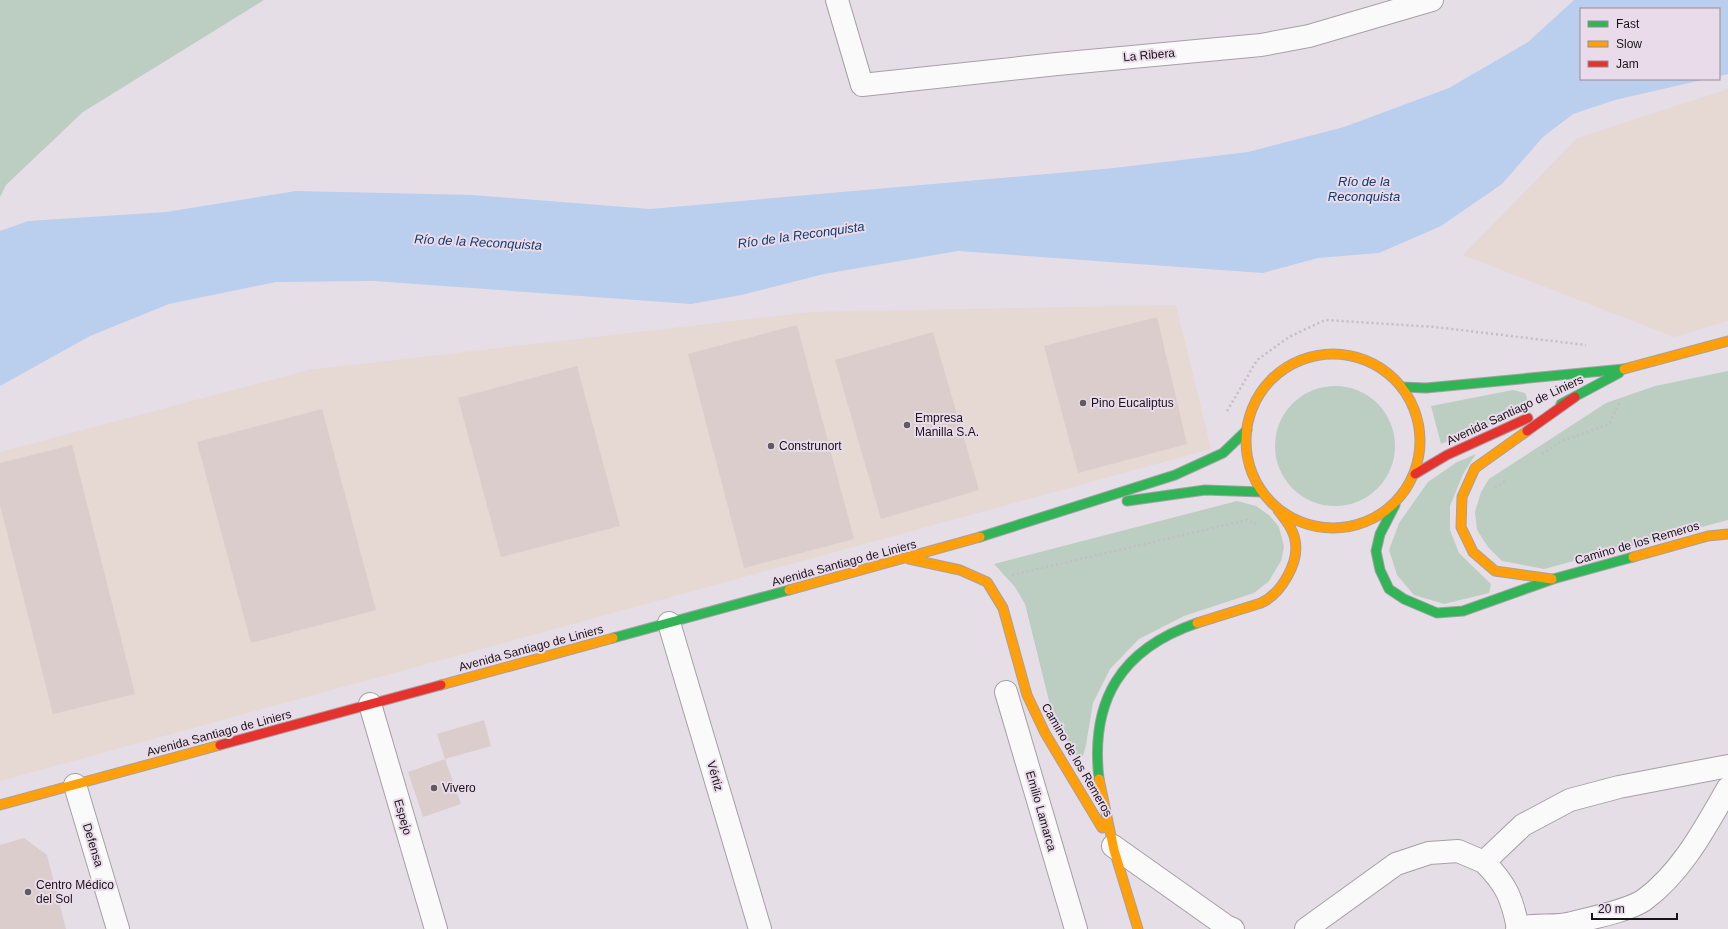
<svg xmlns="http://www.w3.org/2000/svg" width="1728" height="929" font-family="Arial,sans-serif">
	<rect width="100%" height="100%" fill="#e6dee6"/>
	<path fill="#e6d8d3" d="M1728,89v232l-54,16 -211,-82 114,-117z
		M1176,305l35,144 -1211,332v-329l309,-82 502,-58z"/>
	<path fill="#bccec1" d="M0,0h264l-181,112 -77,73 -6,12z
		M1728,371v149l-184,49 -42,-8 -14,-14 -11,-17 -2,-18 6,-20 8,-13 117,-76 49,-17z
		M1275 446a60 60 0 1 1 120 0a60 60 0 1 1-120 0Z
		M1513,390l12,3c4,8 2,12 -5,18l-79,33 -10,-38z
		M1476,454l-13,20 -13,32v24l9,23 32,31 -2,9 -45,11 -30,-9 -17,-20 -8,-25 10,-27 29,-41 29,-20z
		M1237,501l19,5 14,10 9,11 5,20 -3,14 -12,20 -15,12 -70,23 -45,23 -29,30 -17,34 -7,42 -3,11 -10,-1 -23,-50 -25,-101 -10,-17 -21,-23z"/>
	<path fill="#baceee" d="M1574,0h154v74l-9,2v-67h-138v70h125l-91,21 -42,14 -30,23 -41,47 -61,42 -62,27 -61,5 -55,15 -305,-22 -134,23 -83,21 -50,9 -317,-23 -98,1 -107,22 -79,32 -90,50v-155l28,-10 138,-9 130,-21 177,4 177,14 464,-41 134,-16 96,-25 105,-39 79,-46z"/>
	<path fill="#dacdcb" d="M1157,317l30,127 -109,29 -34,-127z
		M797,325l57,214 -110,29 -56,-214z
		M933,332l46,158 -98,29 -46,-159z
		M577,366l43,160 -119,31 -43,-159z
		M322,409l54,201 -125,33 -54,-201z
		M72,445l63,249 -82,20 -53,-209v-42z
		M484,720l7,26 -46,13 -8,-25z
		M445,759l16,45 -38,13 -15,-45z
		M24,838l23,17 19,74h-66v-84z"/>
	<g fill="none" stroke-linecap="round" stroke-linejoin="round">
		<g stroke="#a6a0a6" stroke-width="24">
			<path id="street" d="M837,0l25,85 195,-21 204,-19 48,-9 123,-36
				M669,623l91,306
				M1006,692l70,237
				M370,704l66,225
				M75,785l43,144
				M1113,846l113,80 7,3
				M1484,862c22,22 28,36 34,66
				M1306,929l90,-65 33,-11 29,-2 26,11 39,-37 47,-25 49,-13 109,-21
				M1517,929c14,-6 39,-1 55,-6 19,-5 56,-12 72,-23 38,-28 61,-72 84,-112"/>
		</g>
		<g stroke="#a6a0a6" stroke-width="11">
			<path id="fast" d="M1402,387l24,1 198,-19
				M1561,404l58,-31
				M1127,501l78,-11 57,2
				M1395,505l-15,29 -4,17 4,19 9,19 15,10 33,14 26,-2 90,-32 80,-22
				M980,537l195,-62 48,-22 24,-23
				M613,638l176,-48
				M1099,779c-9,-79 22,-130 98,-156"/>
		</g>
		<g stroke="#a6a0a6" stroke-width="11">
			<path id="slow" d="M1246 441a87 87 0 1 1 174 0a87 87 0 1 1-174 0Z
				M1624,369l104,-28
				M1527,431l-52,37 -13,29 -1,30 12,25 22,19 57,8
				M1633,557l75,-21 20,-2
				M909,559l51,11 27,12 16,26 24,87 18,38 57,95
				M789,590l191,-53
				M1197,623l64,-20c20,-9 39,-41 34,-63 -2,-11 -10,-21 -17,-30
				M441,685l172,-47
				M1099,779l15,71 24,79
				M0,805l220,-60"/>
		</g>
		<g stroke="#a6a0a6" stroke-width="11">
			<path id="jam" d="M1527,431l48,-34
				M1415,474l32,-19 81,-37
				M220,745l221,-60"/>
		</g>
		<path stroke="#c1bfc1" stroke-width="2.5" stroke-dasharray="2 3" stroke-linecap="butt" d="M1227,411l30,-51 32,-23 36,-17 110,7 151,18
			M1542,454l20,-13 47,-17 10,-21
			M1495,488l12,-9
			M1012,575l235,-55 9,4"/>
		<use href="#street" stroke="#fbfafb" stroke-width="22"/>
		<use href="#fast" stroke="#30b455" stroke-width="9"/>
		<use href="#slow" stroke="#ff9f0a" stroke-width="9"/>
		<use href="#jam" stroke="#e5322d" stroke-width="9"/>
	</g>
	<g fill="#615b61" stroke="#eadbea" stroke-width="1.5">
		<circle cx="1083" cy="403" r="4"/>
		<circle cx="907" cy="425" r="4"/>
		<circle cx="771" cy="446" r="4"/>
		<circle cx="434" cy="788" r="4"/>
		<circle cx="28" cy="892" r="4"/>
	</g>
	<g text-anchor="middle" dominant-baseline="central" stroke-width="4" stroke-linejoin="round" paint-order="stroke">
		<g font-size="12" fill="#191419" stroke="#eadbea">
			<text transform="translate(1149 55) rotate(-5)">La Ribera</text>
			<text transform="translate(1515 410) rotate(-25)">Avenida Santiago de Liniers</text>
			<text transform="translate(1637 543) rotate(-16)">Camino de los Remeros</text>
			<text transform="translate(844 563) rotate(-15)">Avenida Santiago de Liniers</text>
			<text transform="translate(531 648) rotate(-15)">Avenida Santiago de Liniers</text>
			<text transform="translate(219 733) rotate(-15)">Avenida Santiago de Liniers</text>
			<text transform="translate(1077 760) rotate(60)">Camino de los Remeros</text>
			<text transform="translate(715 776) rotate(74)">Vértiz</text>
			<text transform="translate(1041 811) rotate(74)">Emilio Lamarca</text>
			<text transform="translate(403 817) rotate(74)">Espejo</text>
			<text transform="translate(93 845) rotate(73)">Defensa</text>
		</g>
		<g font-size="12" fill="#191419" stroke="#eadbea" text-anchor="start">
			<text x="1091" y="403">Pino Eucaliptus</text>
			<text x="915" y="418">Empresa<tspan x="915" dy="14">Manilla S.A.</tspan></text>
			<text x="779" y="446">Construnort</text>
			<text x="442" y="788">Vivero</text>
			<text x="36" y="885">Centro Médico<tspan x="36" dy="14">del Sol</tspan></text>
		</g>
		<g font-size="13" font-style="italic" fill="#113b6e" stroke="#eadbea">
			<text x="1364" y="181">Río de la<tspan x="1364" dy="15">Reconquista</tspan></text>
			<text transform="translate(801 235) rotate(-8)">Río de la Reconquista</text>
			<text transform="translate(478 242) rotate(3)">Río de la Reconquista</text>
		</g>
	</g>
	<rect x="1580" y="8" width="140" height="72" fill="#eadbea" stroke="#968b96"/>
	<rect x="1588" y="21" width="20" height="6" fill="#30b455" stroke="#968b96"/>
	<text x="1616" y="28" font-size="12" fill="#191419">Fast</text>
	<rect x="1588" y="41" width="20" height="6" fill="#ff9f0a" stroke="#968b96"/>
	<text x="1616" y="48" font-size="12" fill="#191419">Slow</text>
	<rect x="1588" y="61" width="20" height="6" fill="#e5322d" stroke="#968b96"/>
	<text x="1616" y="68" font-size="12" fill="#191419">Jam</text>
	<path d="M1592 913v6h85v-6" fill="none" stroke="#191419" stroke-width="2"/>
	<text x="1598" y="913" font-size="12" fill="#191419" stroke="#eadbea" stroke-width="3" paint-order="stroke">20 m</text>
</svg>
